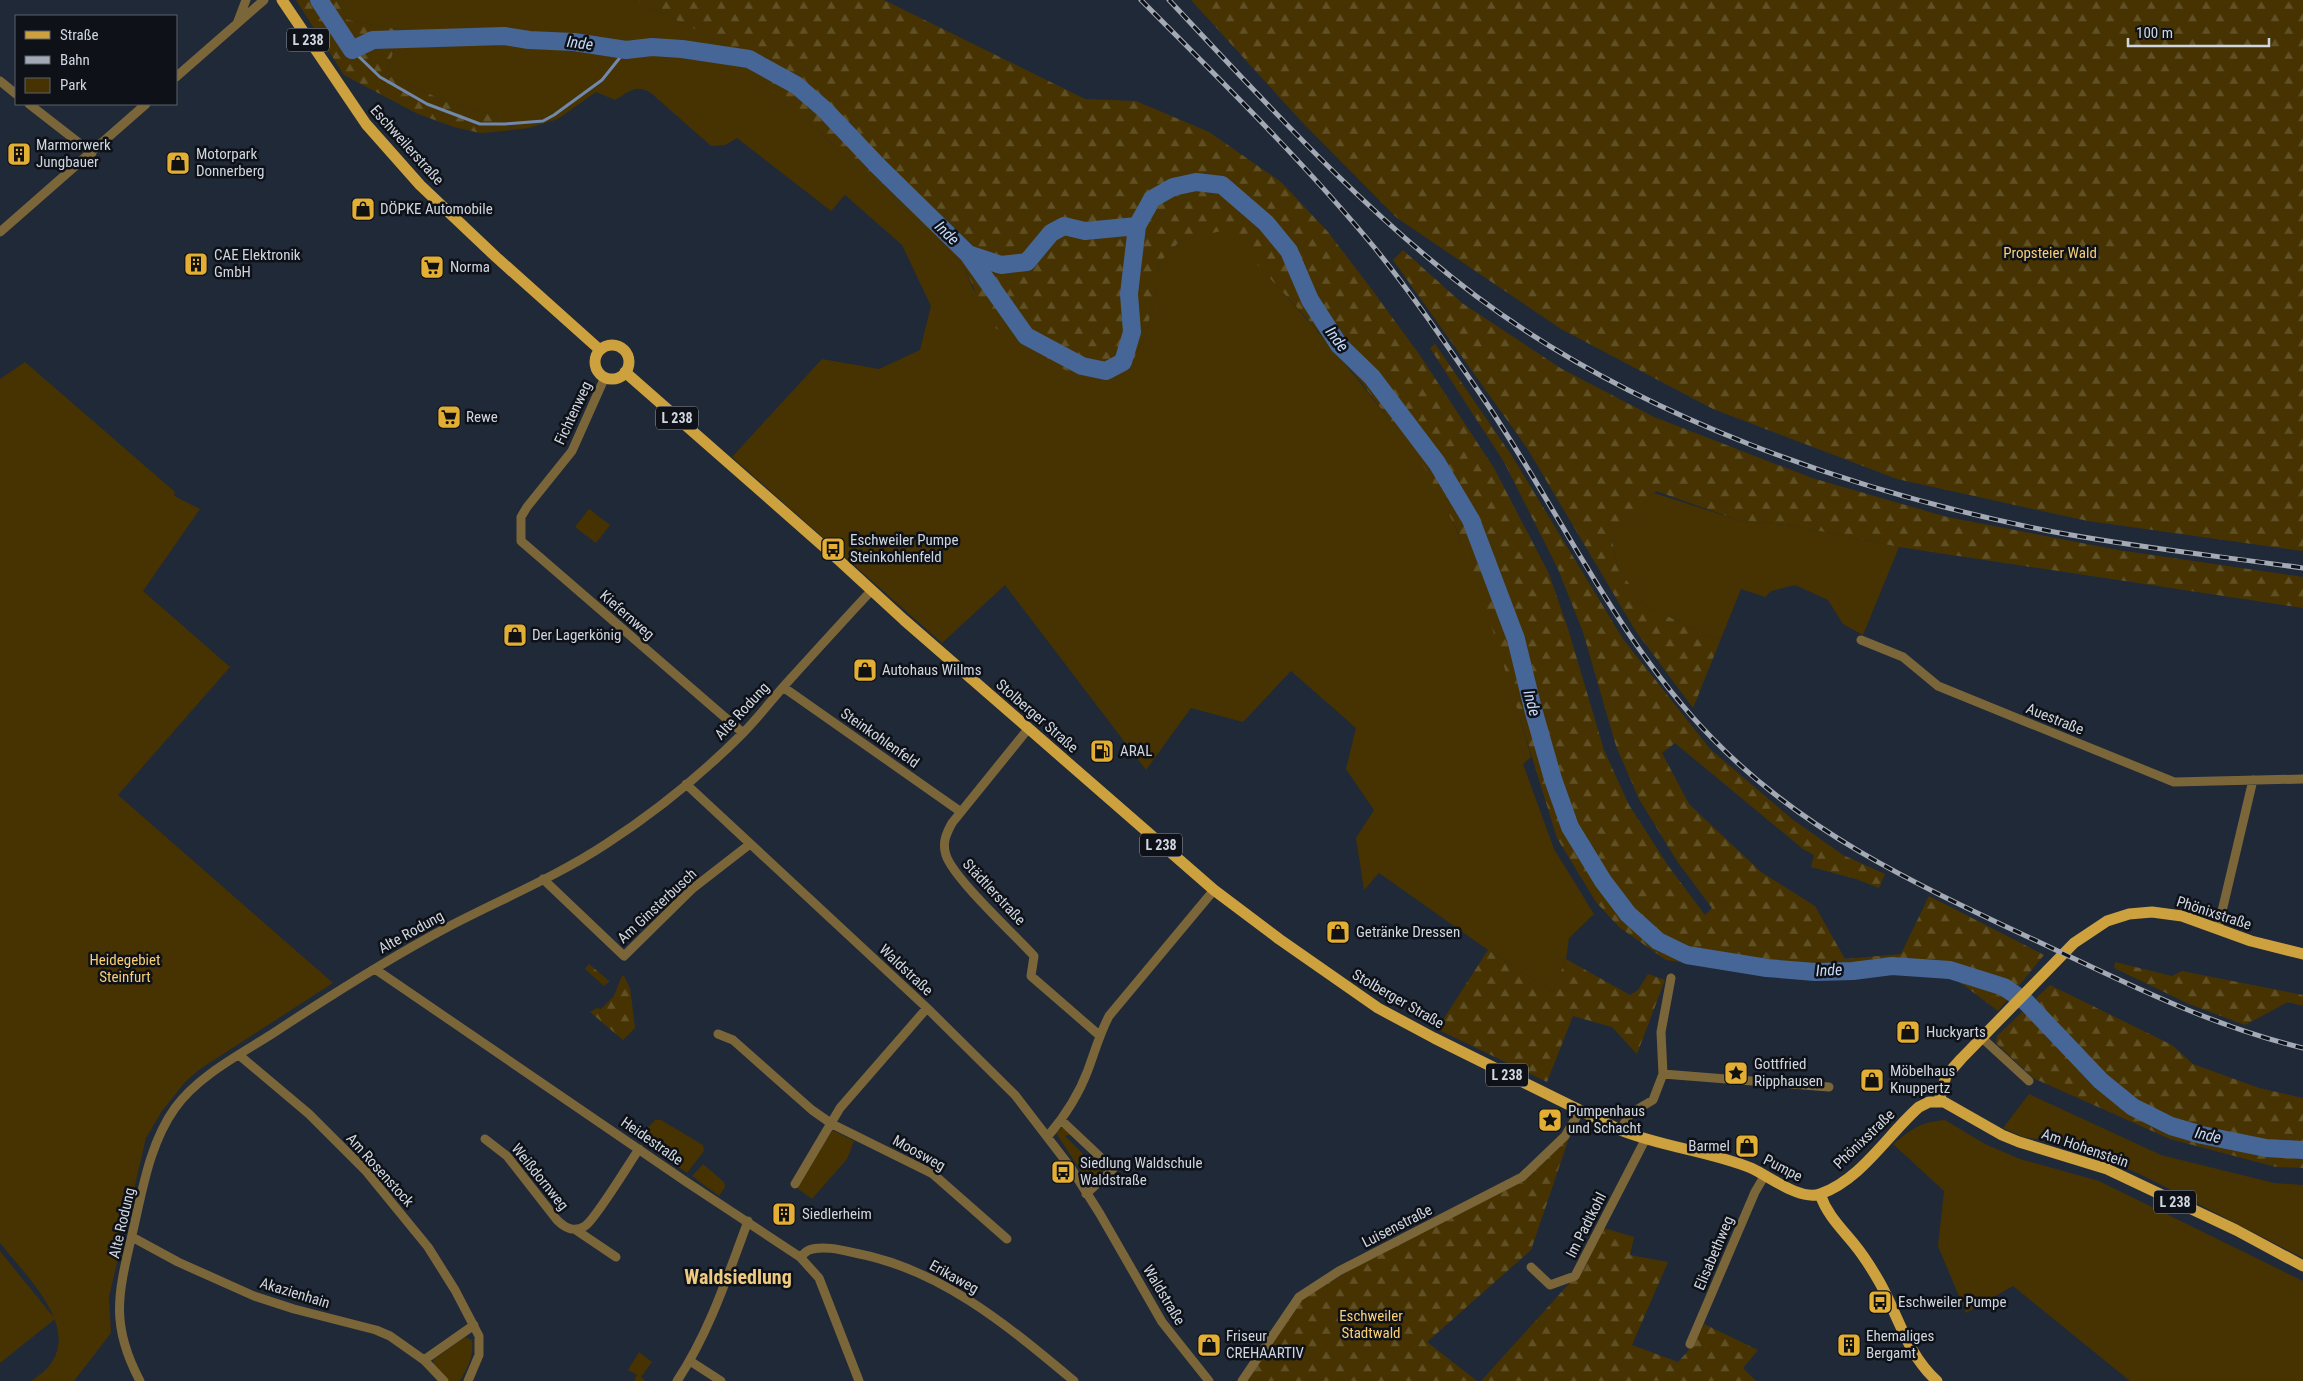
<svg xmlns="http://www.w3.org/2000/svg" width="2303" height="1381" font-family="'Roboto Condensed',sans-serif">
	<defs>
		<pattern id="forest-firs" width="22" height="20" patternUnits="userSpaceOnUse" patternTransform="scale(1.25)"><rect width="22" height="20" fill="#473301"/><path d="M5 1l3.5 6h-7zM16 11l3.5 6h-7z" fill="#605026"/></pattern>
	</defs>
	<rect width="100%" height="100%" fill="#202937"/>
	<path fill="#473301" d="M338,0h296l84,40 224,204 23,25 8,20 57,59 36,22 39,8 25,-10 16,-35 11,-46 2,-24 21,-22 45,-12c55,60 110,119 158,183 14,18 30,36 41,55 53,90 79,190 107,290l-8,7 31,85 40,65 -25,24 -3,21 -13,33 -65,-42 -109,-77 -15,17 -8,-52 18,-28 -28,-41 10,-41 -65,-57 -48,51 -52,-14 -45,62 -141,-185 -63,58 -210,-186 90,-98 57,10 41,-19 11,-44 -29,-61 -57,-50 -14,16 -94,-73 -12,7 -14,1 -60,-53c-15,-10 -23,0 -36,7l-19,-8 -38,27 -29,9 -35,4 3,-16 -45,-12 -67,-30 10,-26 1,-19 -48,-9z
		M25,362l150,130 -1,3 2,2 24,12 -57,82 87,76 -112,128 215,188 -133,86 -15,13 -23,29 -16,27 -37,159 2,36 -37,48h-43c65,-40 -1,-100 -31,-138v-864z
		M1654,493l84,27 57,6 104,21 -36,88 -20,-11 -15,-24 -33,-15 -24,6 -6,6 -24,-8 -21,52 -74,-35 -28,-37 -6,-30z
		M589,509l21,16 -14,18 -21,-16z
		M2029,1094l132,61 113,28 29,2v73l-157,-81 -38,-17 -65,-20 -20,-3 -20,-9z
		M655,1120h6l42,25 1,6 -17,22 -50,-34z
		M1945,1120l40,24 35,15 79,22 204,100v100h-173l-117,-95 -47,27 -28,-67 6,-55 -51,-47c19,-15 27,-22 52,-24z
		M1061,1128h4l7,6 -7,2 28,28 8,-3 5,4 -2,8 -16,9 -32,-49z
		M832,1130l22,11 -7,18 -35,40 -15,-11z
		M703,1164l21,18 1,5 -6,9 -27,-20z
		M0,1251l55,68 -55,44z
		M465,1337l7,3c2,17 -4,27 -12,41h-14l-12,-13 -1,-8z
		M639,1352l13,10 -11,15 4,4h-11l3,-6 -9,-5z"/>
	<path fill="url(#forest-firs)" d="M296,0h42l10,20 48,9 -1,19 -10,26 67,30 45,12 -3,16 -14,1 -26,-6 -36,-13 -74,-39z
		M634,0h250l201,99 51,2 73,31 72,50 47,50 42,55 49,67 75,114 55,106 20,58 35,118 25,55 40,62 36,48 7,-7 -35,-47 -38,-62 -23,-53 -33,-114 -25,-63 -54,-107 -74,-114 5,-4 77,112 111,183 87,110 82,70 51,36 42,19 -6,14 -23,-9 -45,-12 3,-12 -11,-6 -128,-106 -13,10 27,51 72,68 54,34 30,53 56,-5 28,-58 115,59 -46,56 -49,-37 -55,-3 -80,7 -48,-3 -100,-15 -47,-33 -23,-25 -39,-64 -76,-246 -25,-64 -33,-63 -62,-83 -58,-68 -78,-84 -45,11 -21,22 -2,24 -11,46 -16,35 -25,10 -40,-8 -73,-44 -27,-57 -23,-25 -224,-204z
		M1191,0h1112v551l-215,-30 -191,-42 -184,-70 -152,-80 -164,-111 -96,-97z
		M1403,250l59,53 100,66 92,48 158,61 135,39 171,33 185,27v31l-404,-61 -104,-21 -57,-6 -82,-29 -44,48 6,30 28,37 74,35 -27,67 -58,-78 -108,-182 -134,-188z
		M1488,950l65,42 13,-33 64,36 8,-5 10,-16 17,6 -28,74 -25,-27 -39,-11 -26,66 -110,-53z
		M2115,962l57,14 10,-5 121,24v11l-15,-4 -43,23 -56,-21 -75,-36z
		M589,964l20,17 -5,5 -19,-17z
		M622,976h2l6,12 5,40 -12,12 -33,-28 7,-4 4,1 13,-13z
		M2050,985l122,60 21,19 66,24 44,10v70l-27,-1 -106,-28 -137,-61 -37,-35 1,-7z
		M1569,1138l-38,112 -104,92 50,39h-230l54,-82 72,-42 151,-76z
		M1604,1228l30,9 -4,18 38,7 -36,83 46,17 17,-19 9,-19 54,26 -15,18 13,13h-275l95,-105z"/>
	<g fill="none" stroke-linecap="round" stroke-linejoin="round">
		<path stroke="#6f88ae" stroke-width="3" d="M352,50l28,27 47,27 53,20h25l38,-3 11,-6 48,-35 24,-30"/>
		<path stroke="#466698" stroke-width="18" d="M319,0l33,50 21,-10 131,-4 25,4 45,2 52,8 26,-3 30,2 67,10 47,26 28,24 55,58 89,87 58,82 56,30 24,5 17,-9 9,-30 -3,-38 8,-68 15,-27 21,-12 23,-5 26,3 44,38 23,28 21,49 29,45 33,32 65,86 34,57 45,119 17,70 20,70 17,48 33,54 25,33 30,27 29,14 80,13 48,4 38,-1 39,-5 58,4 54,17 22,15 75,79 32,26 38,19 31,9 64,13 37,2
			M968,254l33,11 26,-3 24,-29 13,-7 21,5 52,-5"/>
		<path stroke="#7b663a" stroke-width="9" d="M238,21l8,-21
			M176,77l88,-77
			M0,81l16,13
			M29,104l63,49
			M0,232l146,-128
			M605,377l-33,74 -45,56 -6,10v24l222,192
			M1861,640l42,17 35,29 236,96 129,-3
			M783,687l178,125
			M1028,729l-76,94c-6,11 -10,20 -6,32 7,23 69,80 88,101l-3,20 68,59
			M686,784l241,224 88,87 56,73 29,46 62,108 47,59
			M543,879l81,77 68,-67 58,-45
			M2218,928l35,-148
			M375,969l310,212 115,76 19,21 40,103
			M718,1034l15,6 79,70 20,14 101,50 74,65
			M1982,1038l47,43
			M239,1055l70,59 56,56 63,77 27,43 24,46v19l-11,26
			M1663,1074l166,13
			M1061,1120l52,49 -27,25
			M1620,1130l11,-17 22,-13 10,-26 -2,-42 10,-54
			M1048,1136c17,-20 31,-42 40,-66 7,-19 12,-37 21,-54l105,-126
			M485,1139l22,17 50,64c8,8 17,13 28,6 10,-6 45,-64 54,-77
			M795,1184l45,-76 87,-100
			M576,1230l40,27
			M132,1237l46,25 76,34 40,13 82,21 14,6 34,24 20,21
			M800,1257c3,-2 6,-6 9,-7 13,-5 33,0 46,3 86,16 153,73 219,128
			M1531,1267l19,18 25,-9 70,-136
			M1690,1344l65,-152 10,-17
			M424,1360l50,-35
			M690,1361l31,20
			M140,1381c-30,-56 -22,-87 -8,-146 10,-42 17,-91 43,-127 23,-32 64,-53 97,-74 56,-37 114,-74 174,-106 53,-28 110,-51 160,-84 48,-31 95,-69 136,-110 15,-15 28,-32 42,-48 29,-32 58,-64 87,-95
			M677,1381c32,-48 51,-106 71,-160
			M1242,1381l57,-84 40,-26 183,-94 43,-41 15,-25"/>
		<path stroke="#cda13e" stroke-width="11" d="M282,0l84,124 54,61 76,72 104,93
			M595 362a17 17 0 1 1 34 0a17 17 0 1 1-34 0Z
			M625,372l205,180 74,68 310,270 65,49 99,69 56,30 186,92c42,17 89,21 131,38 18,8 49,33 69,26 41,-14 68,-60 99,-87l10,-5h15l58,33 17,7 88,27 129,61 67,36
			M1939,1101l7,-25 15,-17 113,-116 33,-22 22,-7 23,-2 30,4 69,25 52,13
			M1820,1194c7,21 21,34 34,50 10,12 18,25 26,39 19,34 27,71 57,98"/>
		<g stroke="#a3aab5" stroke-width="5">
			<path id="rail" d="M1141,0c79,80 161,160 233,247 39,48 74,100 109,151 77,113 134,243 230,341 93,96 209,148 328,204 85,40 170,83 262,105
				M1169,0c97,103 193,210 307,296 161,121 377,196 573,235 84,16 169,25 254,37"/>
		</g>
		<use href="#rail" stroke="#0e1218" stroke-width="3" stroke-dasharray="9" stroke-linecap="butt"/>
	</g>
	<defs>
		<g id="building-square" transform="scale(1.25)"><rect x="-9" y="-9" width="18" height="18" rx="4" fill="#e2af34" stroke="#0e1218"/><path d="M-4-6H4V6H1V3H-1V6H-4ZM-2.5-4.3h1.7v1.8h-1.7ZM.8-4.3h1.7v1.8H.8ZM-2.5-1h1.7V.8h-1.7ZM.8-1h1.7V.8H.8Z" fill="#111"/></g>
		<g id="shop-square" transform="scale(1.25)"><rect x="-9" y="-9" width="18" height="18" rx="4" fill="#e2af34" stroke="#0e1218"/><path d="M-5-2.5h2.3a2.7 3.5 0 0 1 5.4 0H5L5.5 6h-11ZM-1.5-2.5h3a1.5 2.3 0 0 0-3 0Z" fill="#111"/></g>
		<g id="supermarket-square" transform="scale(1.25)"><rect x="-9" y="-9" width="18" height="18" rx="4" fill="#e2af34" stroke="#0e1218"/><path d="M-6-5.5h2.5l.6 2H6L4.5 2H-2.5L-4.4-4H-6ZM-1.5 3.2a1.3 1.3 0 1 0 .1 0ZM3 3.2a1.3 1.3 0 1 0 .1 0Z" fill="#111"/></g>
		<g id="bus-square" transform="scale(1.25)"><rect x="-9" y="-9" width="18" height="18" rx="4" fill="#e2af34" stroke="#0e1218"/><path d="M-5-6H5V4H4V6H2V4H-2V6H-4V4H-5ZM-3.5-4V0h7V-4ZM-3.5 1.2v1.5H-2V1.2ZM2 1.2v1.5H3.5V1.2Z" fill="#111"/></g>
		<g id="fuel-square" transform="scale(1.25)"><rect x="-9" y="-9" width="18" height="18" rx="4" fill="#e2af34" stroke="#0e1218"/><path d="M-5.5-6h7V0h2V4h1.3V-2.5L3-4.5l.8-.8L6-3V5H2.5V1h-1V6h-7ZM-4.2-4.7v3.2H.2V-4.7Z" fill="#111"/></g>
		<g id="sight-square" transform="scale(1.25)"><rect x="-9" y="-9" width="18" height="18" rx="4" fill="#e2af34" stroke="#0e1218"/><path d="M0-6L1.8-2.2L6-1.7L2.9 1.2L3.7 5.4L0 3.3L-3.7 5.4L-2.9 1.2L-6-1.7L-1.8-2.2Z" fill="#111"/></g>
	</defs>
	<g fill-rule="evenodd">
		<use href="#building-square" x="19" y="154"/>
		<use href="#shop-square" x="178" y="163"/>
		<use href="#shop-square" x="363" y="209"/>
		<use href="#building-square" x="196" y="264"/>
		<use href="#supermarket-square" x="432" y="267"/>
		<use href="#supermarket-square" x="449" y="417"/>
		<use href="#bus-square" x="833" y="549"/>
		<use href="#shop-square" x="515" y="635"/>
		<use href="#shop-square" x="865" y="670"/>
		<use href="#fuel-square" x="1102" y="751"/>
		<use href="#shop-square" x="1338" y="932"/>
		<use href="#shop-square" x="1908" y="1032"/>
		<use href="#sight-square" x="1736" y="1073"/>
		<use href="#shop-square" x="1872" y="1080"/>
		<use href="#sight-square" x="1550" y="1120"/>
		<use href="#shop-square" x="1747" y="1146"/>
		<use href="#bus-square" x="1063" y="1172"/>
		<use href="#building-square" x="784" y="1214"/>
		<use href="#bus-square" x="1880" y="1302"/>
		<use href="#shop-square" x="1209" y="1345"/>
		<use href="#building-square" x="1849" y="1345"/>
	</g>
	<g text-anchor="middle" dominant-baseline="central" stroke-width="5" stroke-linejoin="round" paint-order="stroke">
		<g fill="#0e1218" stroke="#969ba4" stroke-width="1">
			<rect x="287" y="28.5" width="42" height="23" rx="4"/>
			<rect x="656" y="406.5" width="42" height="23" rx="4"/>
			<rect x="1140" y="833.5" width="42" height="23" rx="4"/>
			<rect x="1486" y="1063.5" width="42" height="23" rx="4"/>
			<rect x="2154" y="1190.5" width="42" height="23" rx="4"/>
		</g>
		<g font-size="14" font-weight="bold" fill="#d0d6e0">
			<text x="308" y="40">L 238</text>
			<text x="677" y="418">L 238</text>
			<text x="1161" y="845">L 238</text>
			<text x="1507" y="1075">L 238</text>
			<text x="2175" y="1202">L 238</text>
		</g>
		<g font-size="15" fill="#d0d6e0" stroke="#0e1218" text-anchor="start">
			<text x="36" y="145">Marmorwerk<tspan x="36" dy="17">Jungbauer</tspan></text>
			<text x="196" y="154">Motorpark<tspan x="196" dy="17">Donnerberg</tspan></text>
			<text x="380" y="209">DÖPKE Automobile</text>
			<text x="214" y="255">CAE Elektronik<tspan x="214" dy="17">GmbH</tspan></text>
			<text x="450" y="267">Norma</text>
			<text x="466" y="417">Rewe</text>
			<text x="850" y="540">Eschweiler Pumpe<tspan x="850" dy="17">Steinkohlenfeld</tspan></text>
			<text x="532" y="635">Der Lagerkönig</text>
			<text x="882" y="670">Autohaus Willms</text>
			<text x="1120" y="751">ARAL</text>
			<text x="1356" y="932">Getränke Dressen</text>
			<text x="1926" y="1032">Huckyarts</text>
			<text x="1754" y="1064">Gottfried<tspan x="1754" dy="17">Ripphausen</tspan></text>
			<text x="1890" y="1071">Möbelhaus<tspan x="1890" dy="17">Knuppertz</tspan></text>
			<text x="1568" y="1111">Pumpenhaus<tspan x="1568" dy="17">und Schacht</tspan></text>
			<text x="1730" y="1146" text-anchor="end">Barmel</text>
			<text x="1080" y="1163">Siedlung Waldschule<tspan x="1080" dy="17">Waldstraße</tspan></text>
			<text x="802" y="1214">Siedlerheim</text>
			<text x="1898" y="1302">Eschweiler Pumpe</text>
			<text x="1226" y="1336">Friseur<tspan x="1226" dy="17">CREHAARTIV</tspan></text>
			<text x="1866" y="1336">Ehemaliges<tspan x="1866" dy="17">Bergamt</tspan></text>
		</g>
		<g font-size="15" fill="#d0d6e0" stroke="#0e1218">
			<text transform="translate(407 145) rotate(48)">Eschweilerstraße</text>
			<text transform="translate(573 413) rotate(-65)">Fichtenweg</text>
			<text transform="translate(627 615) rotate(41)">Kiefernweg</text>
			<text transform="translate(742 711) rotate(-47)">Alte Rodung</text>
			<text transform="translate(1037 716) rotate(41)">Stolberger Straße</text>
			<text transform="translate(2055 719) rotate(22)">Auestraße</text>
			<text transform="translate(880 738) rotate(35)">Steinkohlenfeld</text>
			<text transform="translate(994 892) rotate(47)">Städtlerstraße</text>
			<text transform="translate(657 906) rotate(-43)">Am Ginsterbusch</text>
			<text transform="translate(2214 913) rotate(18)">Phönixstraße</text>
			<text transform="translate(411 932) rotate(-29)">Alte Rodung</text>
			<text transform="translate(906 970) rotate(43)">Waldstraße</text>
			<text transform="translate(1398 999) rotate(30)">Stolberger Straße</text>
			<text transform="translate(1864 1139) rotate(-44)">Phönixstraße</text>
			<text transform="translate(652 1141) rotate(35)">Heidestraße</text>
			<text transform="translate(2085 1148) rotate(19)">Am Hohenstein</text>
			<text transform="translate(919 1153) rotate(29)">Moosweg</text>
			<text transform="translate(1783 1168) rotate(27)">Pumpe</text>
			<text transform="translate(380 1170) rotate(48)">Am Rosenstock</text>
			<text transform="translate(540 1177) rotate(51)">Weißdornweg</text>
			<text transform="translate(122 1223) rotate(-77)">Alte Rodung</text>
			<text transform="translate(1586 1225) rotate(-63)">Im Padtkohl</text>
			<text transform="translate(1397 1226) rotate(-27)">Luisenstraße</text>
			<text transform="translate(1714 1253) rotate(-67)">Elisabethweg</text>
			<text transform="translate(954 1277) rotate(29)">Erikaweg</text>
			<text transform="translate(295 1293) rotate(17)">Akazienhain</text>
			<text transform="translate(1164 1295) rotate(59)">Waldstraße</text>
		</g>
		<g font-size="15" fill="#f9ce75" stroke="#0e1218">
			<text x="2050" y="253">Propsteier Wald</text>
			<text x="125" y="960">Heidegebiet<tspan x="125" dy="17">Steinfurt</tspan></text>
			<text x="1371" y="1316">Eschweiler<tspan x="1371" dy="17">Stadtwald</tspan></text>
		</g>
		<g font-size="16" font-style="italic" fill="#c7dbf9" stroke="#0e1218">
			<text transform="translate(580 43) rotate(7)">Inde</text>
			<text transform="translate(947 233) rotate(44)">Inde</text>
			<text transform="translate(1337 339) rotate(53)">Inde</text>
			<text transform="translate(1532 703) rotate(75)">Inde</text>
			<text transform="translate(1829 970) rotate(-3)">Inde</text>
			<text transform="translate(2208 1135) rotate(13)">Inde</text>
		</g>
		<g font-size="20" font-weight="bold" fill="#efcb82" stroke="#0e1218">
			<text x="738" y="1277">Waldsiedlung</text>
		</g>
	</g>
	<rect x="15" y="15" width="162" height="90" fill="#0e1218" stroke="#5c6068"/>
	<rect x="25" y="31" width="25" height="8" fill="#cda13e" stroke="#5c6068"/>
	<text x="60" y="40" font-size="15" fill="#d0d6e0">Straße</text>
	<rect x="25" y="56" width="25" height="8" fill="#a3aab5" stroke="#5c6068"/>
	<text x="60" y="65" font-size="15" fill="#d0d6e0">Bahn</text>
	<rect x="25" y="78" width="25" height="15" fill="#473301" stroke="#5c6068"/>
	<text x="60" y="90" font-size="15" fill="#d0d6e0">Park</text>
	<path d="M2128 38v8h141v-8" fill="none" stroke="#d0d6e0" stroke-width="2.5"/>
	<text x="2136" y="38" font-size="15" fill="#d0d6e0" stroke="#0e1218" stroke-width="4" paint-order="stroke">100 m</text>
</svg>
